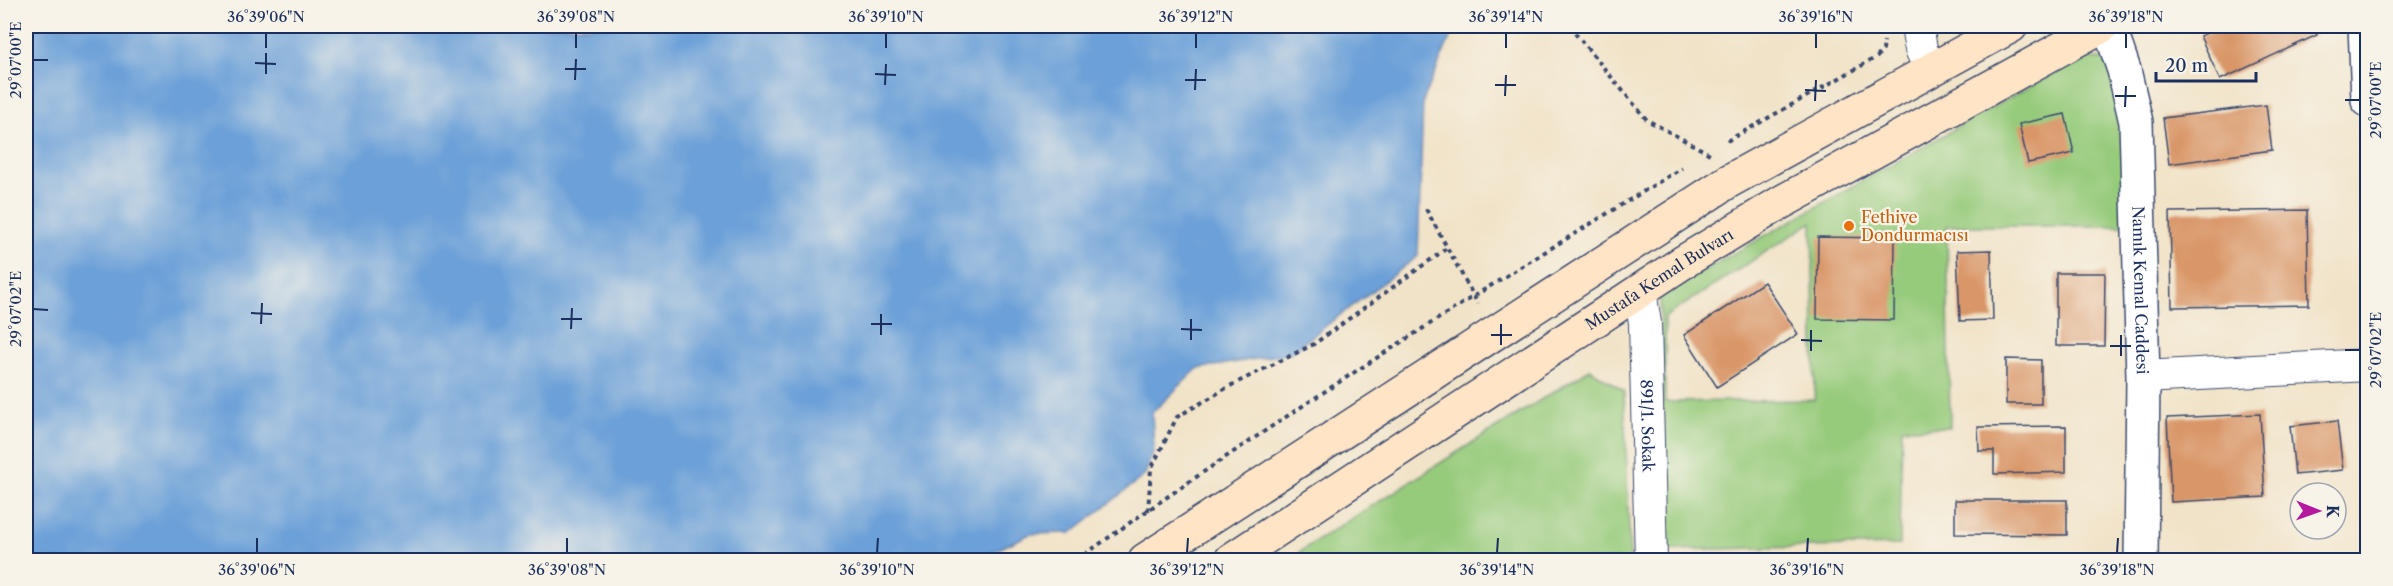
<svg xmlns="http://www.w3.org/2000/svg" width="2393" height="586" font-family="'Libre Caslon Text',serif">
	<rect width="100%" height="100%" fill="#f7f3e8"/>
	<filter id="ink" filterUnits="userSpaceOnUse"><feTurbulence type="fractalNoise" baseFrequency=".0167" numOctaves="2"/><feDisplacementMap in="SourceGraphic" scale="12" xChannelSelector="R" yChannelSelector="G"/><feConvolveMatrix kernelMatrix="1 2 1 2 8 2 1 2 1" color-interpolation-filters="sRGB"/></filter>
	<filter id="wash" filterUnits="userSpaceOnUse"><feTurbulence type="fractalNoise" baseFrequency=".008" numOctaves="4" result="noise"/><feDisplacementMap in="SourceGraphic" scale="24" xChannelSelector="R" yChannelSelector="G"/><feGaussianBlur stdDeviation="1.35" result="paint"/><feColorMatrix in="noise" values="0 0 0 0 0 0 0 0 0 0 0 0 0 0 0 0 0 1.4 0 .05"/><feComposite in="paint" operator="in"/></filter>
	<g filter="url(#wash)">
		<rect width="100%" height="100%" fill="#f1e3c8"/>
		<path fill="#97cb7c" stroke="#597d6d" stroke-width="1.5" fill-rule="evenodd" d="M2082,57l20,2 10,11 12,76v80h-177l3,201 -48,1 -2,117 -235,5 -5,-255zM1812,222l3,178 -150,2v-85z
			M1590,369l34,22 6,169h-335l5,-8 16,-11z"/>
		<path fill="#6ca0d8" stroke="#44689b" stroke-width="1.5" d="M26,26h1429l-32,75 -5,155 -128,97 -93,16 -45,44 2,36 -9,26 -74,58 -41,1 -54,26h-950z"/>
		<g id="blocks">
			<path fill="#d99668" d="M2223,26h90l4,9 -97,45 -20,-44z
				M2266,105l6,45 -103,14 -6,-46z
				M2065,114l9,39 -46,10 -9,-39z
				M2307,210l2,95 -137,2 -2,-95z
				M1818,237l77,1 -1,82 -77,-1z
				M1991,250l2,70 -33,1 -3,-70z
				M2056,273h49l-1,73h-48z
				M1764,282l34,52 -81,53 -33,-52z
				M2006,359l35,1v44h-35z
				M2260,414l5,83 -94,5 -4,-84z
				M2337,421l6,49 -48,5 -5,-49z
				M2066,426v46l-72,2v-23h-15l-1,-24z
				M1955,500h112v35l-112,-1z"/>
		</g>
	</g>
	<g filter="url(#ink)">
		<use href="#blocks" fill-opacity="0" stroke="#3b4a6e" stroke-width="1.5"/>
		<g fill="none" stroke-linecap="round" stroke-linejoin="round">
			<g stroke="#3b4a6e" stroke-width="34">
				<g id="minor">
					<path d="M1917,26l4,23 9,20"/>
					<path id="s1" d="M1640,291l5,32 6,237"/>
					<path d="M2143,377l225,-12"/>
				</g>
			</g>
			<g stroke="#3b4a6e" stroke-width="36">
				<g id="tertiary">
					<path id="s2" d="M2109,26l15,44 12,52 7,255 -2,183"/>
					<path d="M2365,26l3,74"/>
				</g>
			</g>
			<g stroke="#3b4a6e" stroke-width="36">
				<g id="secondary">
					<path d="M1145,560l584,-379 282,-155"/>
					<path id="s3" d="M1231,560l454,-299 95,-58 322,-177"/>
				</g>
			</g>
			<path stroke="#3b4a6e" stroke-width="4" stroke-dasharray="4.5 4.5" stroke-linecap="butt" d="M1569,26l78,94 63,34
				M1727,141l150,-84 6,-7 1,-9
				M1426,209l52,95
				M1148,511l3,-42 26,-52 53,-31 84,-42 133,-96
				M1077,560c195,-139 399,-267 605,-392"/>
			<use href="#minor" stroke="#fff" stroke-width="32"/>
			<use href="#tertiary" stroke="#fff" stroke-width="33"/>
			<use href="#secondary" stroke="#ffe4c6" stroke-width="33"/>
		</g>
	</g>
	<path fill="none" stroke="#1b2f5e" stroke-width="2" d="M266,48v-15M576,48v-15M886,48v-15M1196,48v-15M1506,48v-15M1816,48v-15M2126,48v-15M33,60h15M255,63l21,1M565,69h21M266,74v-21M875,74l21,1M575,80l1,-21M1185,80h21M885,85l1,-21M1495,85h21M1195,90l1,-21M1805,90l21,1M1505,96l1,-21M2115,96h21M2345,100h15M1815,101l1,-21M2125,107l1,-21M33,309l15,1M251,313l21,1M561,319h21M261,324l1,-21M871,324h21M571,329l1,-21M1181,329l21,1M881,335v-21M1491,335h21M1191,340v-21M1801,340l21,1M1501,345v-21M2110,346h21M2345,350h15M1811,351v-21M2121,356v-21M257,553v-15M567,553v-15M877,553l1,-15M1187,553l1,-15M1497,553l1,-15M1807,553l1,-15M2117,553l1,-15"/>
	<circle fill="#e8710a" stroke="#f7f3e8" stroke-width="2" cx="1849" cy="226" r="6"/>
	<g text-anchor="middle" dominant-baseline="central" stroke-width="4.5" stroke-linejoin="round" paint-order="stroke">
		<g font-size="16" fill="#c56008" stroke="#f7f3e8" text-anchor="start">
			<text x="1861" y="217">Fethiye<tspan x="1861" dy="18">Dondurmacısı</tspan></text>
		</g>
		<g font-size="16" fill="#1b2f5e" stroke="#f7f3e8">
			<text stroke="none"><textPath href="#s3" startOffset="512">Mustafa Kemal Bulvarı</textPath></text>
			<text stroke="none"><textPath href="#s2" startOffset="268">Namık Kemal Caddesi</textPath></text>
			<text stroke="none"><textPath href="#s1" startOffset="135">891/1. Sokak</textPath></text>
		</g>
	</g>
	<rect width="2393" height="586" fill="none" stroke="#f7f3e8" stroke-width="66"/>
	<g transform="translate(2318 511) rotate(91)"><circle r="28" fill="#f7f3e8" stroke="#9fa5b1" stroke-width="1.5"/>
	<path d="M0-4.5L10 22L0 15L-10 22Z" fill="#b5179e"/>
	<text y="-9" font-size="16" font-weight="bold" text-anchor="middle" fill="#1b2f5e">K</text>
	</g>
	<path d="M2156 72v9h100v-9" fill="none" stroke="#1b2f5e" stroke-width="3"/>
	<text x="2165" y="72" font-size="18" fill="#1b2f5e" stroke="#f7f3e8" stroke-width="4.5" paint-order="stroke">20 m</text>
	<rect x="33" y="33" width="2327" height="520" fill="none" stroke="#1b2f5e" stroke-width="2"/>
	<g font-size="15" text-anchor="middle" fill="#1b2f5e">
		<text x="266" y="22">36°39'06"N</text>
		<text x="576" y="22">36°39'08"N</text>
		<text x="886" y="22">36°39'10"N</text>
		<text x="1196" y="22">36°39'12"N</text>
		<text x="1506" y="22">36°39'14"N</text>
		<text x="1816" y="22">36°39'16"N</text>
		<text x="2126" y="22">36°39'18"N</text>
		<text transform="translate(16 60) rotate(-90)" y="5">29°07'00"E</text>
		<text transform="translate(2376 100) rotate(-90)" y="5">29°07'00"E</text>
		<text transform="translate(16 309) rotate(-90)" y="5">29°07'02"E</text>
		<text transform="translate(2376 350) rotate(-90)" y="5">29°07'02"E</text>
		<text x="257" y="575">36°39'06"N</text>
		<text x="567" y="575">36°39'08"N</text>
		<text x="877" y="575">36°39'10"N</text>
		<text x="1187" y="575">36°39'12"N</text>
		<text x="1497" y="575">36°39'14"N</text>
		<text x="1807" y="575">36°39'16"N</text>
		<text x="2117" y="575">36°39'18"N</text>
	</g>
</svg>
